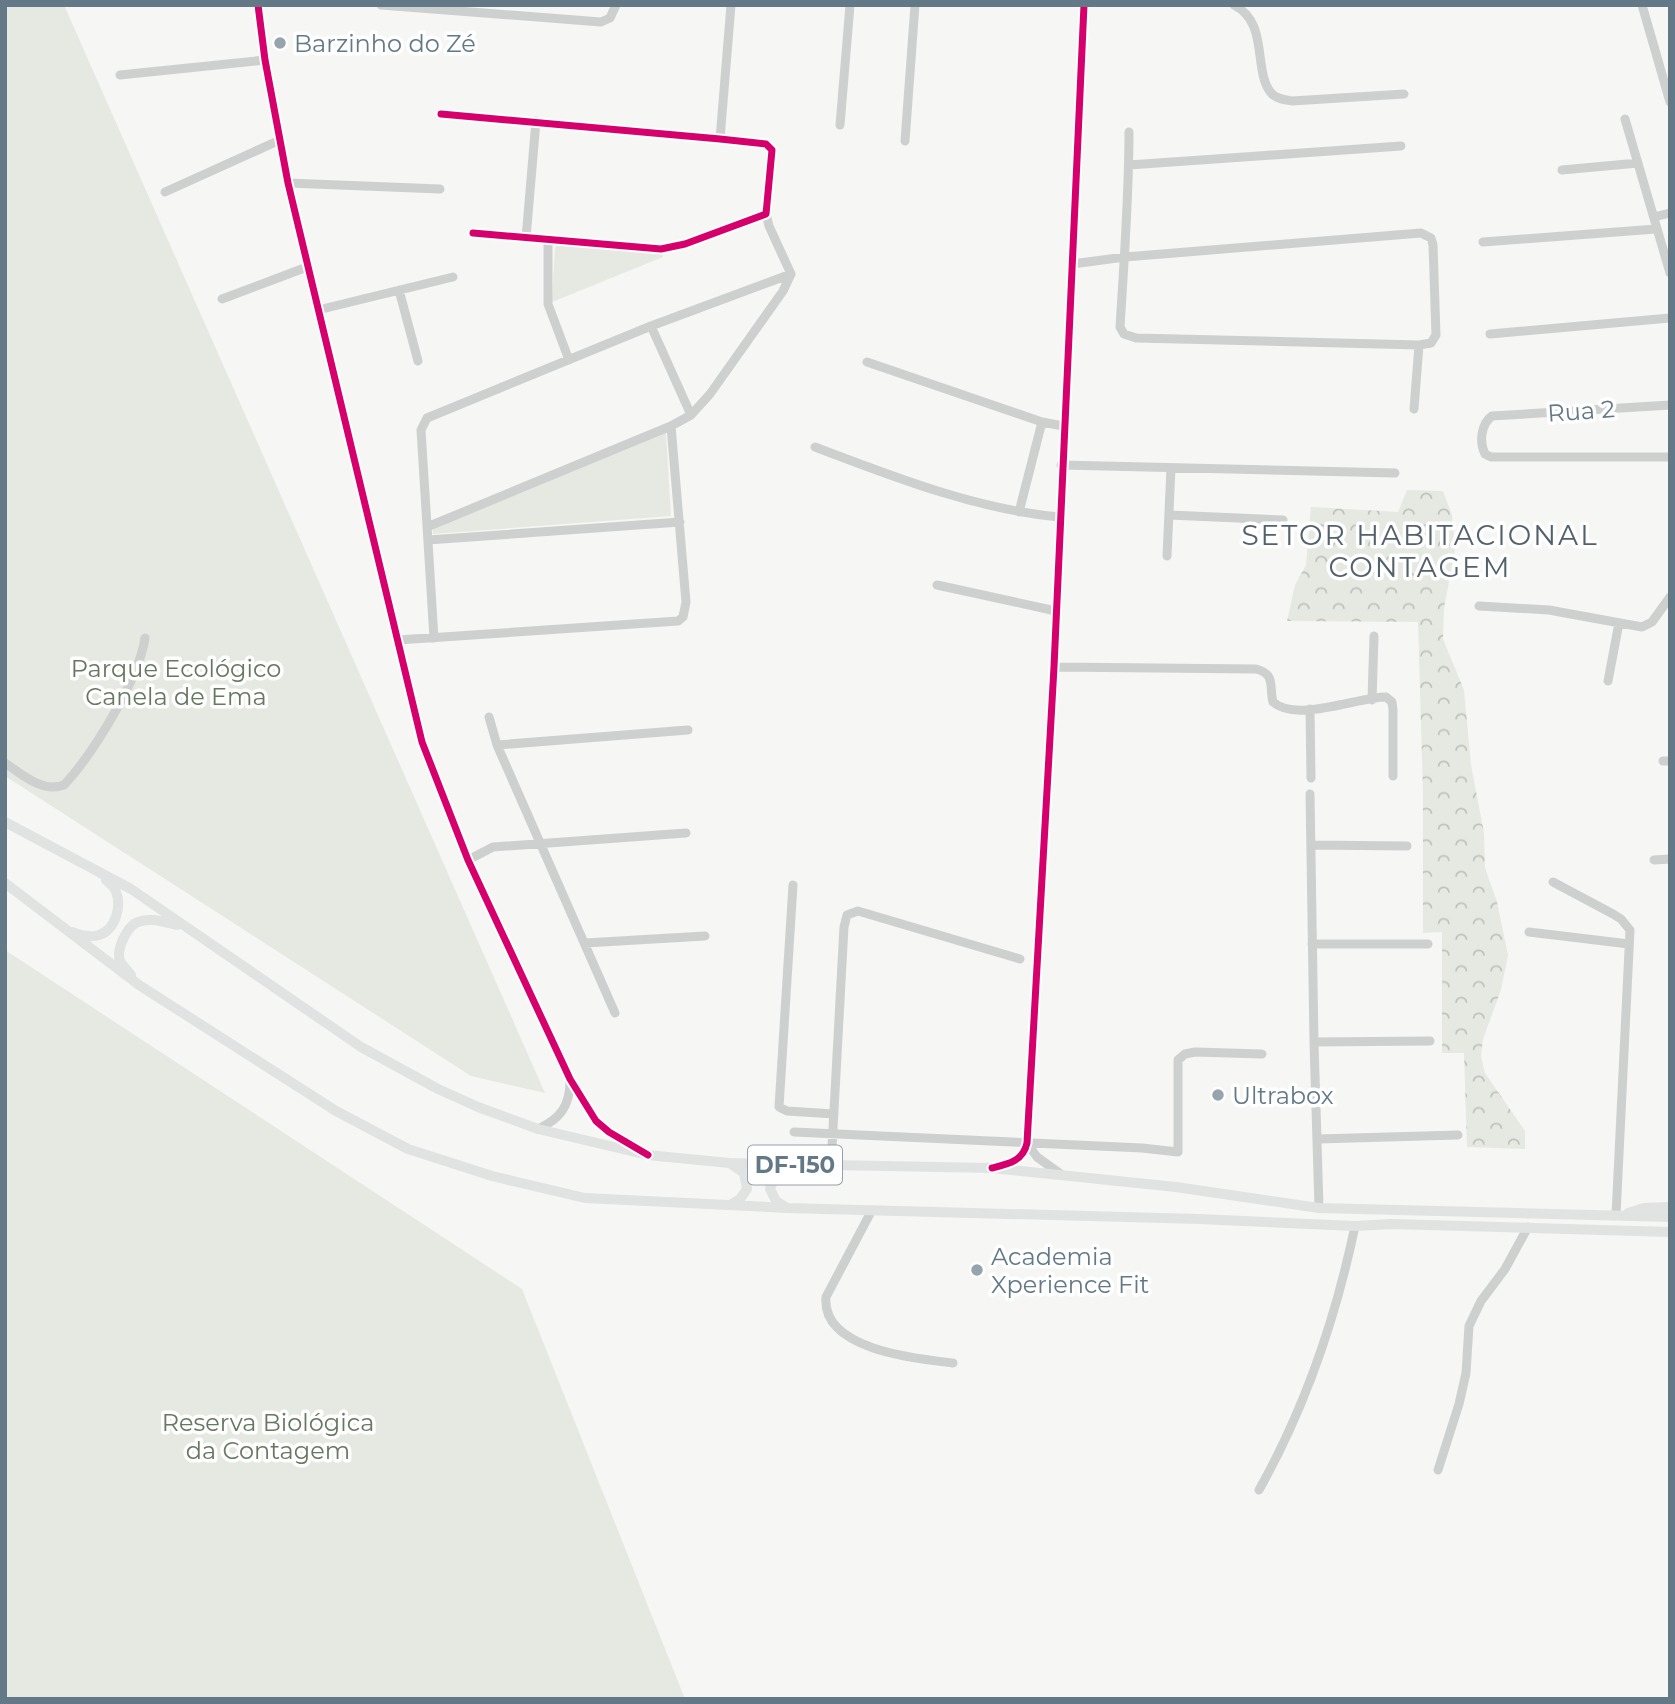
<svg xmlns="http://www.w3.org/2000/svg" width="1675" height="1704" font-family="Montserrat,sans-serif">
	<defs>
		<pattern id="forest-crowns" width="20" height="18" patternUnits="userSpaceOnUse" patternTransform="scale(1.75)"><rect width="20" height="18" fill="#e6e9e2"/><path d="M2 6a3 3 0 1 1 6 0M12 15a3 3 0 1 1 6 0" fill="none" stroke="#bec2bd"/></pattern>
	</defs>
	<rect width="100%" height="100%" fill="#f6f6f4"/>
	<path fill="url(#forest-crowns)" d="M1407,490l36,1 9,24 3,35 -11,58 -1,31 21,51 7,75 13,68 1,35 12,34 11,53 -7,35 -18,49 -2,17 4,17 40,58v18l-58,-2 -3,-94h-22v-121l-19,1v-141l-5,-170 -131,-1 8,-36 11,-20 5,-58 87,5z"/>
	<path fill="#e6e9e2" d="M5,5h59l481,1088 -74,-17 -466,-300z
		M557,245l105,8 1,4 -111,45 3,-54z
		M666,433l5,83 -238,18v-5z
		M5,950l517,339 163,410h-680z"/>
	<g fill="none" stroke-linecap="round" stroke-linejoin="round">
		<path stroke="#cecfcf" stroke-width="9" d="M258,5l7,55 23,123 134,559 46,118 102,219 26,42 13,11 32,18
			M381,5l220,17 9,-4 6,-13
			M1234,5c36,18 18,67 38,89 5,5 13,6 20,7l112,-7
			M1642,5l28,97
			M120,75l145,-15
			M441,114l279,25 46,5 6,6 -6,64 -81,30 -24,5 -188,-16
			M1625,119l45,154
			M840,125l10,-120
			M720,139l11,-134
			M905,141l10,-136
			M1129,165l272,-19
			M1562,170l76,-7
			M288,183l152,6
			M165,192l115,-52
			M1654,217l16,-4
			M526,238l10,-117
			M548,240v64l21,56
			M1483,242l173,-13
			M1072,264l53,-7 296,-24 10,5 2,7 3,90 -5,8 -12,2 -283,-7 -12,-4 -4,-7c4,-65 9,-130 9,-195
			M399,290l19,71
			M222,299l85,-32
			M318,310l135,-33
			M651,326l40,89
			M1490,334l180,-16
			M867,362l175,60 21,4
			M1670,405l-178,11c-11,8 -13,26 -7,38l6,3h179
			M1414,409l5,-64
			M815,447c79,30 160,62 244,70
			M1061,465l334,8
			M1019,512l23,-90
			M1169,515l114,5
			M427,527l244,-101 20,-11 19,-21 73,-103 8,-17 -22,-48 -3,-12
			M428,540l252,-18
			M1167,556l4,-88
			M937,585l119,26
			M1479,606l70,4 93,17 10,-5 18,-25
			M434,638l-13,-208 6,-12 224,-92 140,-52
			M398,640l280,-19 5,-4 3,-15 -15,-176
			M1054,667l202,2c20,5 13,18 17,33 23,21 85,-5 113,-5l6,5 1,8v66
			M1608,681l11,-58
			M1372,700l2,-64
			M1310,709l1,69
			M489,717l8,28 118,268
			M497,745l191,-15
			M1663,761h7
			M5,763c18,12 37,30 59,22 29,-31 75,-106 81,-147
			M1310,794l4,248 5,166
			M1312,845l95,1
			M468,860l25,-13 193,-14
			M1654,860l16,-1
			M1553,882l60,32 8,5 9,11 -14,285
			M793,885l-14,222 8,4 47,3
			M1529,932l100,12
			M585,943l120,-7
			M1312,944h116
			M1314,1042l116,-1
			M538,1129c22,-10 32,-23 32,-48
			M794,1132l348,16 36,4v-92l7,-6 10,-2 67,2
			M1318,1139l140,-4
			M1027,1143l10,14 25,18
			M831,1165l13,-238 3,-12 11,-4 162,48
			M997,1167c15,-4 26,-8 30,-24l27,-476 30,-662
			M872,1210l-46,87c-5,53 91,62 127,66
			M1438,1470l21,-66 7,-31 3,-47 12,-25 24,-32 23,-42
			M1259,1490c46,-82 77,-173 96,-264"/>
		<path stroke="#e1e2e2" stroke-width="10" d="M5,822l126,67 230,158 77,42 40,18 60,22 110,26 81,8 263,5 184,19 143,21 351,9
			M5,883l134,102 197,126 72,38 84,27 93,22 202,10 412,11 156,7 36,-2 279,8
			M72,932c8,3 18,6 27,3 16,-5 23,-28 17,-43 -1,-5 -7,-9 -10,-12
			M131,975c-3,-4 -9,-10 -11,-14 -4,-12 7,-35 18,-39 13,-5 27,0 39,3
			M786,1166l-10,6 -6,17 6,12 11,7
			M730,1205l10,-6 7,-10 -3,-16 -13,-9
			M1628,1213l16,-5 26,-1"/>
		<g stroke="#fff" stroke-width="11">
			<path id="cycleway" d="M258,5l7,55 23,123 134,559 46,118 102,219 26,42 13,11 39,23
				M441,114l279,25 46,5 6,6 -6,64 -81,30 -24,5 -188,-16
				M992,1168c17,-4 31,-7 35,-25l27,-476 30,-662"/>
		</g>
		<use href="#cycleway" stroke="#d6006c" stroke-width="7"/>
	</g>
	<g fill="#96a5ad" stroke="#fff" stroke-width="2.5">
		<circle cx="280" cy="43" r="7"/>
		<circle cx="1218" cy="1095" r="7"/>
		<circle cx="977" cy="1270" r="7"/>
	</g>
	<g text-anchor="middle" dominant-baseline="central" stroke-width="7" stroke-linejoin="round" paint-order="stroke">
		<rect fill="#fff" stroke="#92a1ab" stroke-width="2" x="748" y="1145.5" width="94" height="39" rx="5"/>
		<g font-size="23" font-weight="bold" fill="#637987">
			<text x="795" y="1165">DF-150</text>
		</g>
		<g font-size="24" fill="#637987" stroke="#fff" text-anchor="start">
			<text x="294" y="43">Barzinho do Zé</text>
			<text x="1232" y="1095">Ultrabox</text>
			<text x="991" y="1256">Academia<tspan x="991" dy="28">Xperience Fit</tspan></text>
		</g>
		<g font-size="24" fill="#637987" stroke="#fff">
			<text transform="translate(1581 411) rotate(-4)">Rua 2</text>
		</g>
		<g font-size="24" fill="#66785f" stroke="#fff">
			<text x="176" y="668">Parque Ecológico<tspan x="176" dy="28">Canela de Ema</tspan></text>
			<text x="268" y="1422">Reserva Biológica<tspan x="268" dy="28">da Contagem</tspan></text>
		</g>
		<g font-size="28" letter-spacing="2" fill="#52616b" stroke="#fff">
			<text x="1420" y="535">SETOR HABITACIONAL<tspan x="1420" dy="32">CONTAGEM</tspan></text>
		</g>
	</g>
	<rect width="1675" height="1704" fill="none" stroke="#637987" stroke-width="14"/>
</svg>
